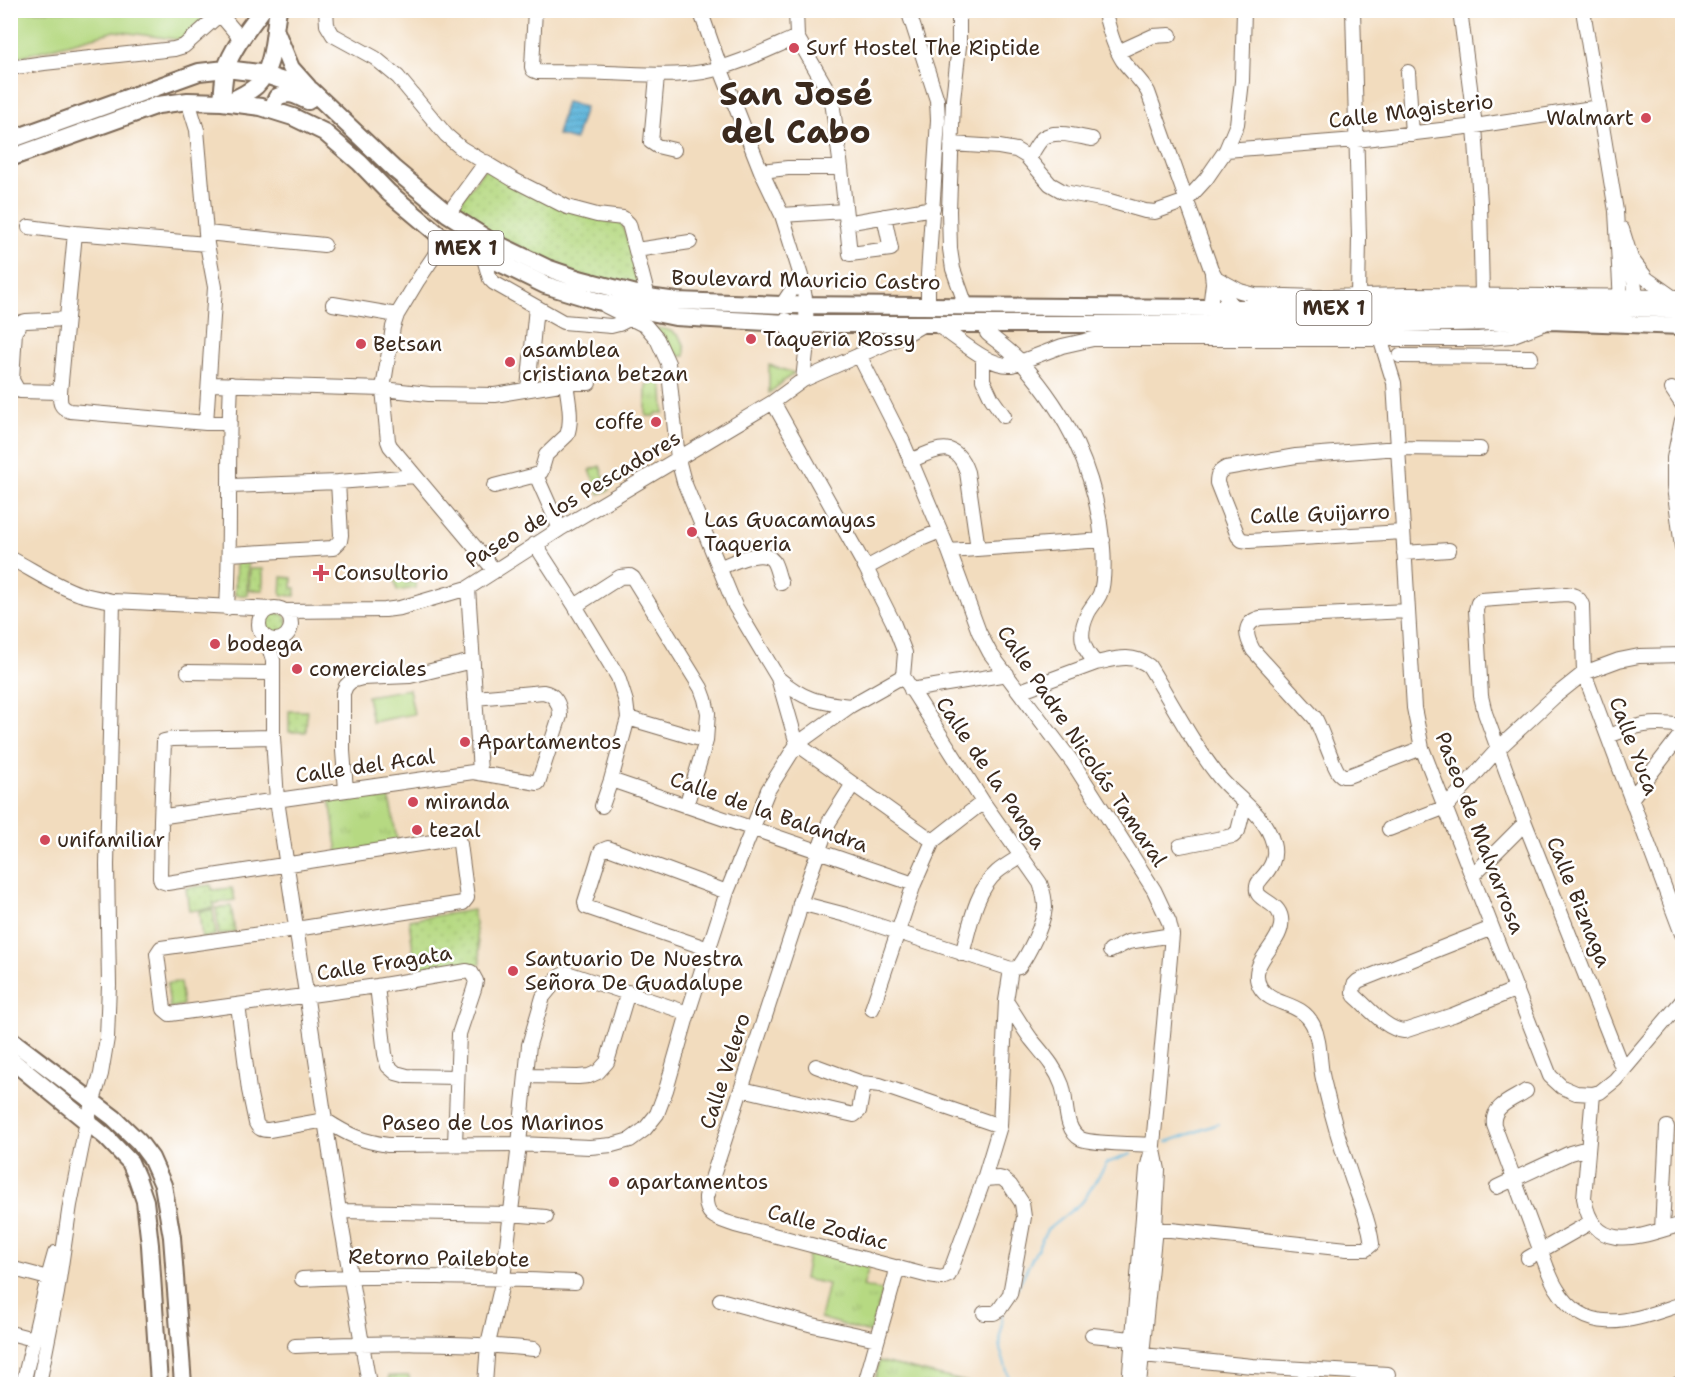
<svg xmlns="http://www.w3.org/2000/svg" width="1693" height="1395" font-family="'Shantell Sans',sans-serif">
	<defs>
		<pattern id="grass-tufts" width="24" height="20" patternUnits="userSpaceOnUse" patternTransform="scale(1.5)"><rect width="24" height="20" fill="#b6d982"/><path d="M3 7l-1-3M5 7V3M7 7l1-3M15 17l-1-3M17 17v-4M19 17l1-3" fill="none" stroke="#9dba70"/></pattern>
		<pattern id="park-dots" width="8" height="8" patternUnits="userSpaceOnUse" patternTransform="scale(1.5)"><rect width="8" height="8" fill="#b6d982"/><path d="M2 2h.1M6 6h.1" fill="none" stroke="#9dba70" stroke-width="1.8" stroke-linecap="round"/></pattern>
		<pattern id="water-rules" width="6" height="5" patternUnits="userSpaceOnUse" patternTransform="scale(1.5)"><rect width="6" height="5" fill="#61b7dd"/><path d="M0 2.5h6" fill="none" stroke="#5195b3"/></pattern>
	</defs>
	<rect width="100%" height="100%" fill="#fff"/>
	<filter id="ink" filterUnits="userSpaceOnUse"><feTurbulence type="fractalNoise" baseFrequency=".0167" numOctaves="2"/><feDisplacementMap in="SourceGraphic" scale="12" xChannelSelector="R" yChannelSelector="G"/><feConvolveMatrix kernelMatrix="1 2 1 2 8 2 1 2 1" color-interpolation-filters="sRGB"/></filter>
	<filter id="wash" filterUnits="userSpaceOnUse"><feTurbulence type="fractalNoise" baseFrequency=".008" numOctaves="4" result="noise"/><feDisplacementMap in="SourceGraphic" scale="24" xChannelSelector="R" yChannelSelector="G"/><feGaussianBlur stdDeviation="1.35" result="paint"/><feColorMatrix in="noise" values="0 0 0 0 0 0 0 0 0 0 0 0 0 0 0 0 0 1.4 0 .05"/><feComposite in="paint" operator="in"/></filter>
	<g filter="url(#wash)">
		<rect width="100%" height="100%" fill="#f2dcbe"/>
		<path fill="url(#grass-tufts)" stroke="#788250" stroke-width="1.5" d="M653,328c17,0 34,7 32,28h-19z
			M769,365l25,8 -25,20z
			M659,380l4,9 1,24h-7l-2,3h-9v-31z
			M388,791l10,54 -60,8 -8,-53z
			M180,982l3,23 -13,3 -3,-25z
			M809,1250l61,14 -7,22 20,5 -13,42 -50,-15 8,-34 -24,-5z
			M879,1361l91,22 -1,1h-95z
			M389,1376h20l1,8h-21z"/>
		<path fill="url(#park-dots)" stroke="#788250" stroke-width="1.5" d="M487,166l28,19 106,35 22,71 -64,-16 -128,-61z
			M600,466l9,24 -10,4 -9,-24z
			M236,560l12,1 -1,34h-12z
			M250,569h13v21h-14z
			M405,570l2,13 8,-1 1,6 -19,3 -4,-19z
			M282,577l10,1v10h4l-1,8 -14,-1z
			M262 625a13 13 0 1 1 26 0a13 13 0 1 1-26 0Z
			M289,711h18l-1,21h-17z
			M211,885l1,5 20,-2 3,12 -21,4 -1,-3 1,7 -25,3 -3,-23z
			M231,906l4,26 -16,3 -3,-27z
			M213,910l3,25 -14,3 -3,-27z
			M473,910l8,54 -65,8 -7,-52z"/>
		<path fill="#b6d982" stroke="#788250" stroke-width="1.5" d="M11,11h200l-30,29 -66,-9 -104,28z
			M409,689l5,25 -42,8 -5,-26z"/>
		<path fill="url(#water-rules)" stroke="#4e707e" stroke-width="1.5" d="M566,102l19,5 -10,33 -18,-5z"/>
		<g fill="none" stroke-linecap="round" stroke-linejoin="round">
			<path stroke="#61b7dd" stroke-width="2" d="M1167,1142l51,-18
				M1017,1288l30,-58 36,-29 24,-38 24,-9
				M1002,1314l-2,35 11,35"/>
		</g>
	</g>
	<g filter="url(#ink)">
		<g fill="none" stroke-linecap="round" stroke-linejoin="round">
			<g stroke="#7b6856" stroke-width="16">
				<path id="minor" d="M222,10l-2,4 21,25
					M326,10l1,15 6,10 42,23 23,19 48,58 15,13 53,32 53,27 30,8 26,3 6,6 19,73
					M535,10l-3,57 1,3 5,2c23,0 46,0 69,1 32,1 64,4 96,-1 30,-5 66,-23 94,-35
					M700,10l20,57 41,104 21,44 19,61 5,28 1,39 -4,37
					M796,10l1,27 30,52 5,12 9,67 9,86 41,-5 -7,-33
					M908,10l29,90 1,20 -10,155v30
					M959,10v36l-6,54 -4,111 1,38 3,20 11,31
					M1104,10c5,18 9,36 19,51 8,11 18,19 25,31l63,177 22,39
					M1353,10l6,228 -1,58
					M1460,10l15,116 5,77 2,92
					M1583,10l33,201 5,91
					M1118,52l35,-16 17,-1
					M10,68l34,-5 130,-14 10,-3 36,-32
					M1408,72l4,62
					M657,76l-6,66 6,4 17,4
					M188,101l9,29 10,114 8,43 -9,136
					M951,144l48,3 17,3 10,6 24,28 14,8 42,8 39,11 10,1 31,-11 20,-22 20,-29 11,-26 5,-43 2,-71
					M1226,150l130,-10 119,-14 124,-19
					M1029,159c4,-7 8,-16 14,-21 12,-9 36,-1 49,1
					M761,171l27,-3h53
					M448,214l38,-52
					M782,215l63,-4
					M846,223l87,-15
					M29,227l46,6
					M1622,229l9,29 6,46
					M207,233l117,12
					M445,240l-27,40 -21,35 -4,12 -10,62 5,52 2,5 105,125
					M207,244l-132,-11 -15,159c0,10 -1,15 10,19l136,12h23
					M636,250l54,-8
					M483,255l7,24 4,4 69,39 48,4 8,-2 10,-5
					M1633,261l14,18 24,17
					M1216,278l24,13 15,4 62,2 91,-2 274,2
					M1380,296v42l14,45 20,325 8,40 128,328 12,11 14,6 17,1 7,-2 15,-12 67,-79
					M333,304l64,11
					M782,305l19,-29
					M606,306l40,20 11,13 11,24 10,96 6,23 51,124 43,72 19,66
					M1210,308l3,-25 -1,-9
					M935,324c22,12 51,43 77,41l50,-19 31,-7h385l33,-3 34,-13
					M987,333c12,10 25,19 35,30 46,52 73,107 80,176 2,13 3,43 -2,55 -3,7 -9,13 -12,19 -10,21 -7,34 8,50 20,-4 35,-10 53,3 23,37 43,77 70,111 18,22 47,38 54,66 4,15 -2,25 -12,36 -2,3 -4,4 -4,8 -3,16 28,13 24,39 -3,21 -34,38 -21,61 11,20 41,13 53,38 8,17 6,37 10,54 8,34 18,68 29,100 8,22 17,42 20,65l-6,5h-19l-204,-22
					M859,355l43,85 47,111 30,81 11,21 83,110 81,127 15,32 3,13 -19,210 -6,24 -18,215
					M1400,356l131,1
					M983,357v23l9,19 12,17
					M210,384l173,5 46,5 66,1 71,-12h23
					M528,389l8,-82
					M1672,389l10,15
					M60,392l-40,-1 -3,-2 -5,-9 3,-49 7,-9 4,-1 41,-2
					M773,402l93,166 27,54 12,31 -2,23 80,126 57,81c3,8 5,16 5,25 -2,17 -16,45 -26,59l-8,2 -165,-54 -46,-12
					M1682,420l-8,38v29l8,60
					M910,461c26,-11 45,-24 57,11l11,77
					M536,475l24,54
					M230,486l108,-4 77,-6
					M494,486l42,-11 5,-3 5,-17 21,-20c6,-16 1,-36 -1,-52
					M1403,532l-154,9 -7,-1 -4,-4 -21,-53c0,-8 1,-11 9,-15l70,-12 102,-8 82,1
					M535,544l40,62 43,71 8,25 2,16 -17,62 -9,26
					M949,551l154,-11
					M1404,553l45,-3
					M230,554l103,-6 7,-7 1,-6 -3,-53
					M10,558c23,12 46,28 70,36 10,3 22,5 33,7l158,8
					M719,568c12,-5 44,-21 54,-7 4,6 5,16 8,22
					M866,568l50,-27 24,-10
					M468,588l12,184
					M575,606l45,-29 10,-1 3,2 68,110 4,11 3,14 -2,28 -20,65
					M227,608c4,-75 0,-149 4,-224
					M259 624a16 16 0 1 1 32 0a16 16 0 1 1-32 0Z
					M283,611l102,-1 15,-2 68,-20 92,-59 213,-127 30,-22 102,-45 19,-11
					M1407,611l-147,7c-18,5 -14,19 -7,32l62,68c7,12 18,49 24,55 4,4 4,3 9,3l74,-28
					M266,638l7,22v77l4,63 48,320c23,15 36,21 63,25l131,-1 71,3 22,-2 18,-5 15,-11 12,-15 9,-24 22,-77 39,-121 41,-102 29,-46 53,-38 53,-30
					M188,672l85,1
					M778,678c26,22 39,24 72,28
					M911,690l96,-16
					M1020,691l76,-28
					M628,718l78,23
					M1608,736c29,-11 43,-15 74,-10
					M797,744l136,97
					M611,780l303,104
					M853,784l-24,38 -29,81 -2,12 -92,282c-1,20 12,22 29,28l194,51 13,2 7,-3 35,-96 16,-53 6,-125
					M346,790l-3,-39v-58l3,-7 5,-5 11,-3 48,-2 62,-15
					M1631,799l51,-66
					M161,820l3,-79 9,-2 100,-2
					M1389,829l57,-22 52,-58 56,-52 30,-24 35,-13 20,-4 43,-1
					M1180,846l53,-10 5,-5 7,-28
					M1472,876l53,-53
					M1673,908l9,-12
					M1492,928l-134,53 -4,4 -1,7 2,4c14,12 30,33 49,35l49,-16 64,-26
					M709,949l-123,-42 -1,-5 16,-51 7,-3 119,44
					M1110,951l18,-9 44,-7
					M962,954c8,-27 13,-63 35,-82 7,-6 16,-11 24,-16
					M1011,969l-5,32c9,13 16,26 25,38 12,15 24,27 31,46 6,17 1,44 19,54 11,5 57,5 72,6
					M377,986l8,68 3,12 8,7 11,3 49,1
					M238,1005l11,85 7,33c3,6 6,7 13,7l56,-10 14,91 30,173
					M872,1009l42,-125 19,-43 50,-39
					M1623,1070l-98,-247 -40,-110 -4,-17 -5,-86 2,-7 3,-3 85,-6c9,1 13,3 16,11l2,68 98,261
					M526,1076l52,1 11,-1 9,-4 9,-10 21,-70
					M862,1083l18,2 120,41
					M742,1089l112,26 5,-4 4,-22 -1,-6 -46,-17
					M1526,1091c-14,9 -35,15 -32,34l53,143c3,7 6,15 10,21 31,52 81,29 125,15
					M1593,1094l-9,104c10,60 59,37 98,26
					M455,1144l4,-110 15,-45 2,-8 -5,-9 -4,-1 -90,15 -207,28 -6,-5 -7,-55 4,-6 135,-19 167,-26 4,-5 -7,-54 -2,-3 -6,-2 -285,44 -6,-2 -1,-3 1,-58 4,-4 308,-44 65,11 22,-67c0,-12 -5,-22 -17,-24l-68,6
					M984,1179l15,-1 4,1 7,6 12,18 2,14 -14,77 -11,16 -5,3h-10
					M1497,1187l73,-34 18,-5
					M339,1211l171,3 36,3
					M1662,1230l5,-103
					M1528,1258l63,-36
					M10,1268l38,10
					M302,1279c91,-5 182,-1 273,3
					M720,1300l93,25 64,14
					M10,1333l23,6
					M1092,1335l50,5
					M295,1346c80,-3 160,-5 239,3
					M1133,1354l119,12 136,8
					M23,1384l25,-106 7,-25
					M39,1384l18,-91 13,-88 17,-84 14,-47 6,-36 2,-53 -2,-120 6,-264
					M485,1384l3,-40 15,-65 16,-135 10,-99 14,-48 17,-21 7,-3 121,40
					M865,1384l33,-117
					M1139,1384l16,-156 3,-58 -4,-20
					M1678,1384l4,-1"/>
			</g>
			<g stroke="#7b6856" stroke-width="20">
				<path id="major" d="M275,29l16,39 17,19
					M222,102c1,-11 1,-23 4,-34 7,-21 23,-40 36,-58
					M228,102c9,-4 20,-9 28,-16 19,-19 17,-51 22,-76
					M271,110l6,-13c13,-6 19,-1 31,4
					M10,140l189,-68 27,-3 33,4 52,17 83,79 54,45 41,26 58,28 32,11 69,18 29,4 105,4 428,3h427l45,2
					M10,158l148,-53 30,-4 34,1 39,5 32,10 31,15 36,31 29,30 56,47 38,15 62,30 52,16 78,16 131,7h600l144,-3 132,5
					M10,1039l104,79 25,24 12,16 12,27 9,52 11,147
					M10,1059l96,78 24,25 7,16 8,23 5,44 9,139"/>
			</g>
			<g stroke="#7b6856" stroke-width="22">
				<path id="highway" d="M786,323l21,20"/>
			</g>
			<use href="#minor" stroke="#fff" stroke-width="14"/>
			<use href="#major" stroke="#fff" stroke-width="16"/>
			<use href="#highway" stroke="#fff" stroke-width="20"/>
		</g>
	</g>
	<g fill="#d1495b" stroke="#fff" stroke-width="2">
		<circle cx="794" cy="48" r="6"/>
		<circle cx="1646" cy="118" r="6"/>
		<circle cx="751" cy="339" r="6"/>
		<circle cx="361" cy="344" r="6"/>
		<circle cx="510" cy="362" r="6"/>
		<circle cx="656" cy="422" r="6"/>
		<circle cx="692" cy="532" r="6"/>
		<path d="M318 564h6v6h6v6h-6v6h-6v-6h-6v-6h6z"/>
		<circle cx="215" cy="644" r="6"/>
		<circle cx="297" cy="669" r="6"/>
		<circle cx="465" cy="742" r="6"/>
		<circle cx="413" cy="802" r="6"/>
		<circle cx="417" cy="830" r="6"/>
		<circle cx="45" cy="840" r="6"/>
		<circle cx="513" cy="971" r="6"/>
		<circle cx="614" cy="1182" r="6"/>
	</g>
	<g text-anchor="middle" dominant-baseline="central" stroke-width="5" stroke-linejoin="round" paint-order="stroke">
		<g fill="#fff" stroke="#766a62" stroke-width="1.5">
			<rect x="428.5" y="231" width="75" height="34" rx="4.5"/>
			<rect x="1296.5" y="291" width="75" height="34" rx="4.5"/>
		</g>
		<g font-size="20" font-weight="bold" fill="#3b2a1e">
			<text x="466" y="248">MEX 1</text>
			<text x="1334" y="308">MEX 1</text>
		</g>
		<g font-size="21" fill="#3b2a1e" stroke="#fff" text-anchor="start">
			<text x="806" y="48">Surf Hostel The Riptide</text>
			<text x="1634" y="118" text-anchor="end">Walmart</text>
			<text x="763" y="339">Taqueria Rossy</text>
			<text x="373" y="344">Betsan</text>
			<text x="522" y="350">asamblea<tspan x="522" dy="24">cristiana betzan</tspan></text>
			<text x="644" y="422" text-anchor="end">coffe</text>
			<text x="704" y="520">Las Guacamayas<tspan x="704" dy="24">Taqueria</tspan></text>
			<text x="334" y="573">Consultorio</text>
			<text x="227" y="644">bodega</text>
			<text x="309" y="669">comerciales</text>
			<text x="477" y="742">Apartamentos</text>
			<text x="425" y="802">miranda</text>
			<text x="429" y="830">tezal</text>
			<text x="57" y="840">unifamiliar</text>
			<text x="525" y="959">Santuario De Nuestra<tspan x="525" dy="24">Señora De Guadalupe</tspan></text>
			<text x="626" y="1182">apartamentos</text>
		</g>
		<g font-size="21" fill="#3b2a1e" stroke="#fff">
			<text transform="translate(1411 111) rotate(-7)">Calle Magisterio</text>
			<text transform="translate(806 280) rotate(1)">Boulevard Mauricio Castro</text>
			<text transform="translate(573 499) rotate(-31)">Paseo de los Pescadores</text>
			<text transform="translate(1320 514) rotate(-2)">Calle Guijarro</text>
			<text transform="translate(1082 746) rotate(56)">Calle Padre Nicolás Tamaral</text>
			<text transform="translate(1634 746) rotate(69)">Calle Yuca</text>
			<text transform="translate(365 766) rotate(-8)">Calle del Acal</text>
			<text transform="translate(991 773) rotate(56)">Calle de la Panga</text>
			<text transform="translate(769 812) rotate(19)">Calle de la Balandra</text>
			<text transform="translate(1480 833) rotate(69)">Paseo de Malvarrosa</text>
			<text transform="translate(1579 902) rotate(68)">Calle Biznaga</text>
			<text transform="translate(384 963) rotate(-9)">Calle Fragata</text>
			<text transform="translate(725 1071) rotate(-72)">Calle Velero</text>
			<text x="493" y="1123">Paseo de Los Marinos</text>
			<text transform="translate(828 1227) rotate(15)">Calle Zodiac</text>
			<text transform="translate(439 1258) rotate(1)">Retorno Pailebote</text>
		</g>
		<g font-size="33" font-weight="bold" fill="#3b2a1e" stroke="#fff">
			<text x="796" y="93">San José<tspan x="796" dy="38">del Cabo</tspan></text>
		</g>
	</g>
	<rect width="1693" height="1395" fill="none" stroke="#fff" stroke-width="36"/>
</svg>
